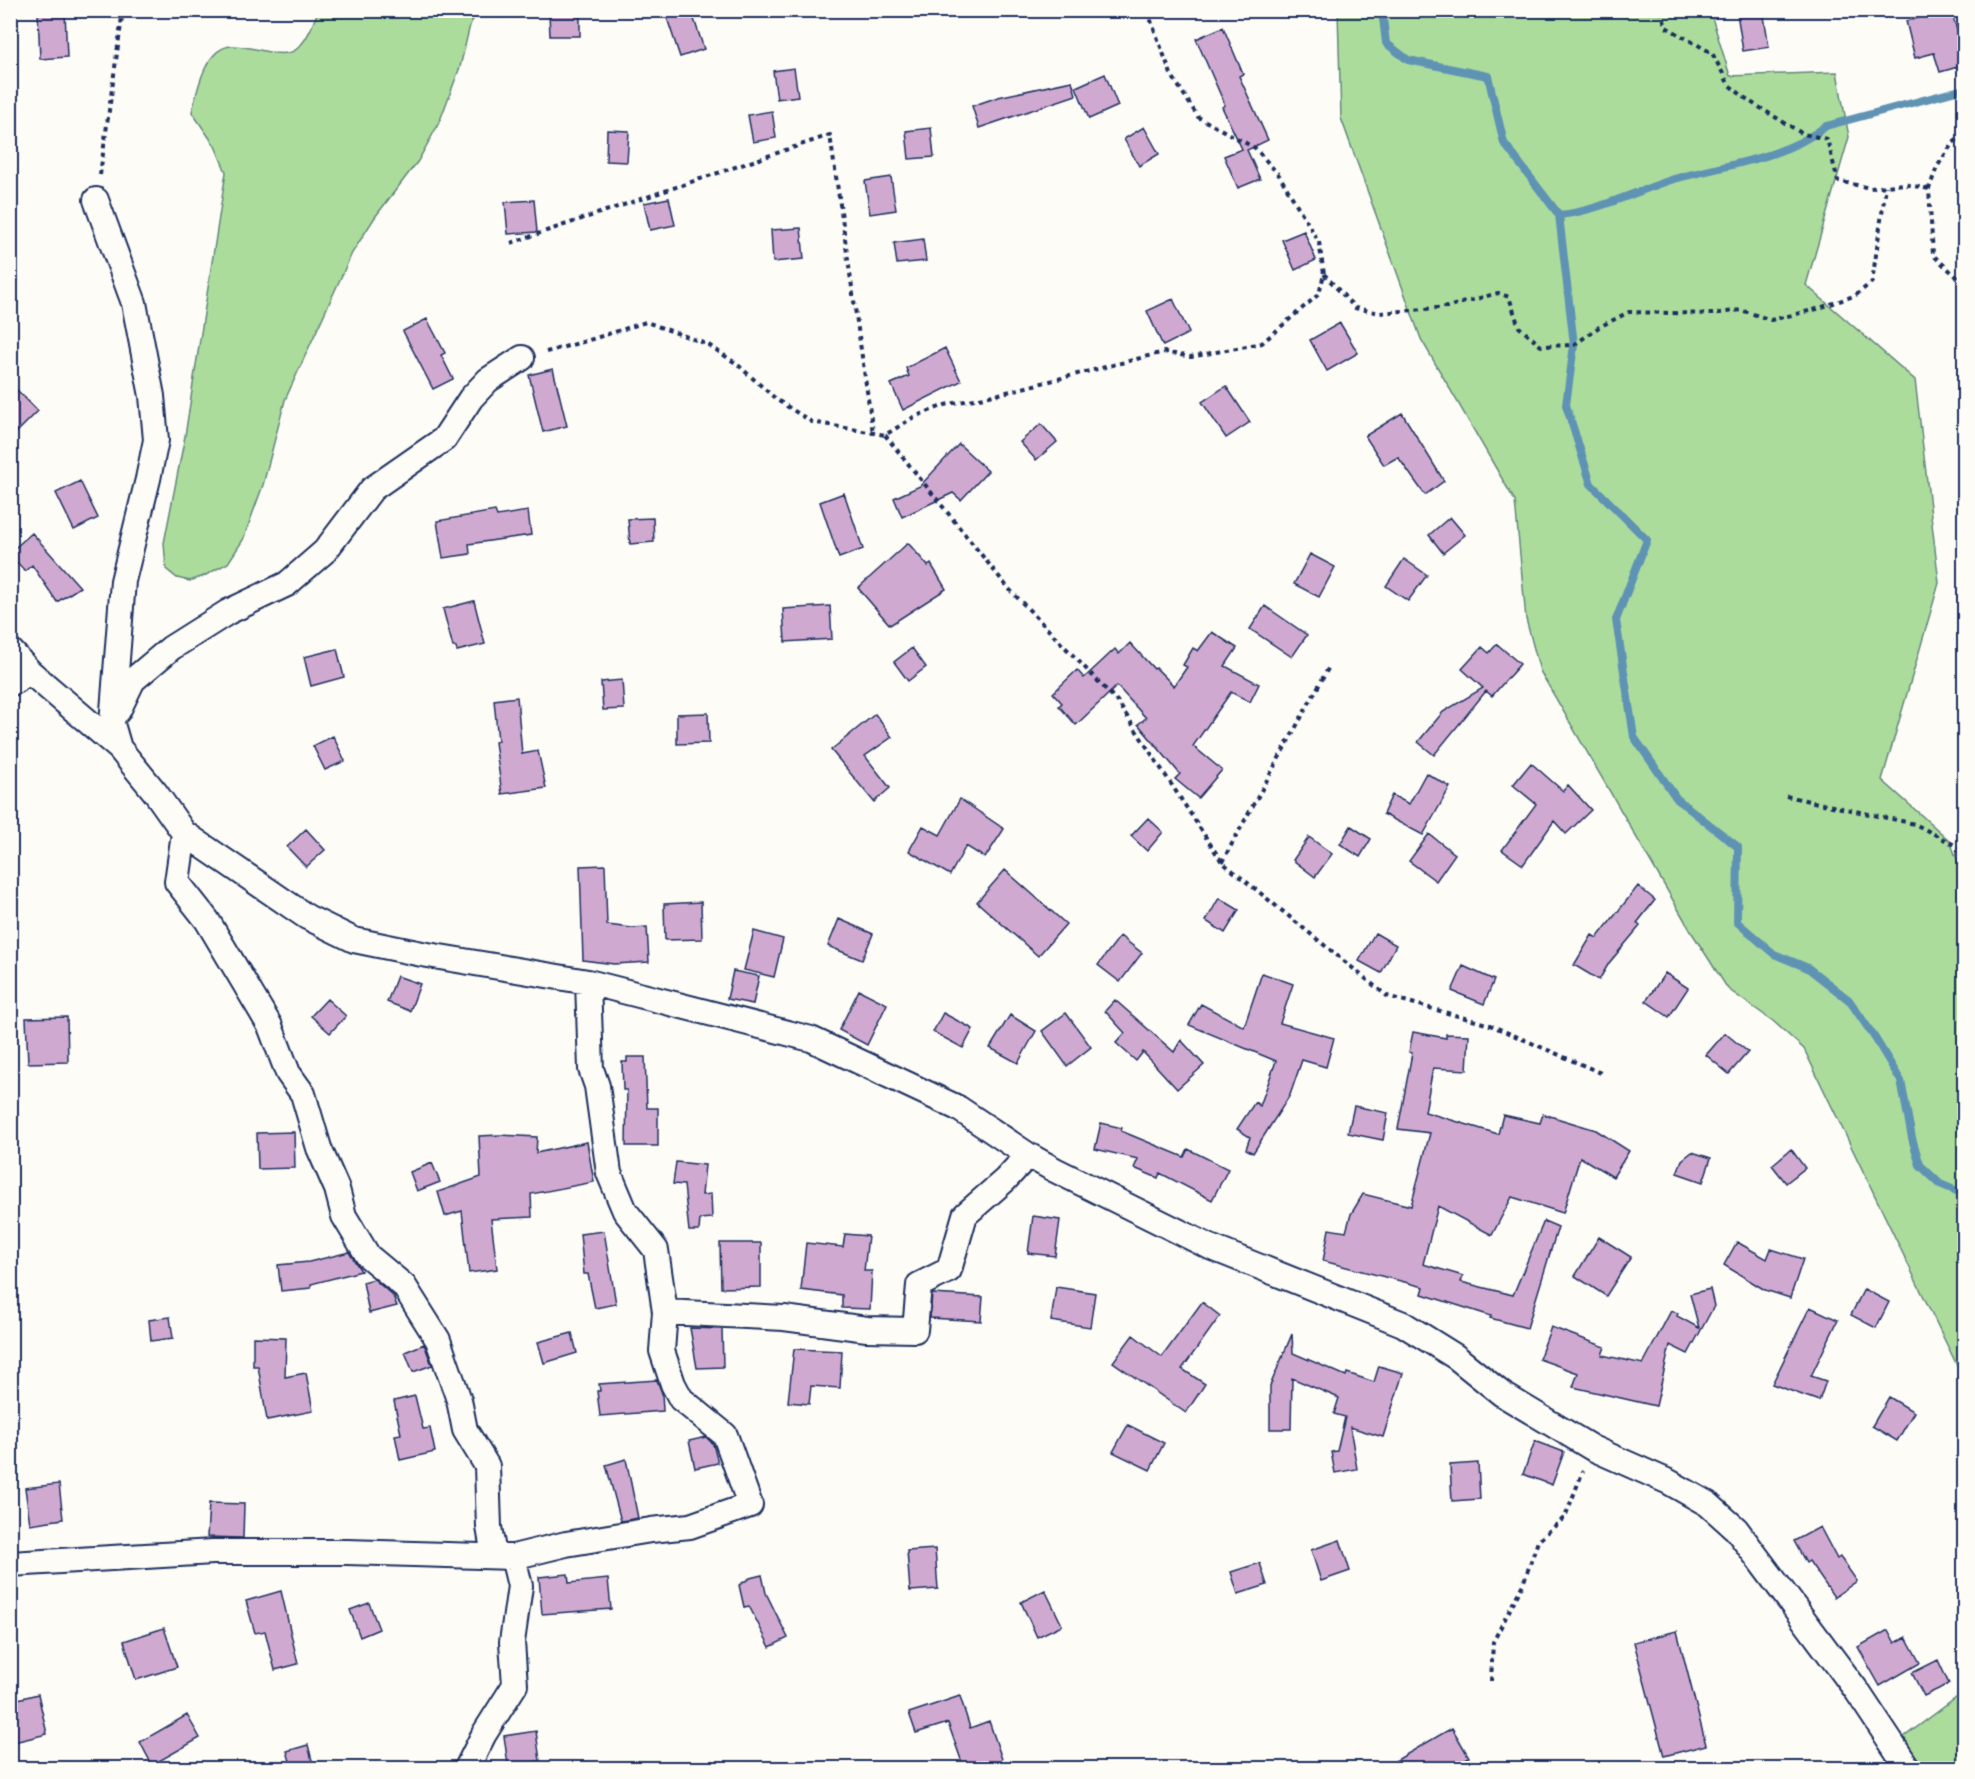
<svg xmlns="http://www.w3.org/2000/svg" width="1975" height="1779" font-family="Dekko,sans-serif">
	<rect width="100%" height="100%" fill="#fdfcf7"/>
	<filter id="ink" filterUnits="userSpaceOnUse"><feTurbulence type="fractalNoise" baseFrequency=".0167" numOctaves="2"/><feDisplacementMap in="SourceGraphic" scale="12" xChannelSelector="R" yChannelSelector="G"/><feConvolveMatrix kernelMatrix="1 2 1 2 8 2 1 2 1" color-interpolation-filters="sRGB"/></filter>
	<g filter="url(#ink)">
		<path fill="#acdc9c" stroke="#64867d" stroke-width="1.5" d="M318,11h160l-8,14 -10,42 -21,56 -21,38 -43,56 -23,36 -67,147 -22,85 -20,55 -15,23 -24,13 -14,5 -13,-3 -11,-9 -2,-26 21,-107 41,-264 -11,-26 -23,-34c5,-21 13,-66 41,-66 13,0 28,5 41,7 10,1 18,1 25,-6 10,-10 14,-24 19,-36z
			M1338,11h372l20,65 107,-4 12,65 -43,148 109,95 24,203 -57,197 68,61 14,37v502l-160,-331 -31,-28 -45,-32 -36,-56 -152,-262 -14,-52 -11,-118 -94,-162 -80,-221z
			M1964,1692v76h-51l-17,-25z"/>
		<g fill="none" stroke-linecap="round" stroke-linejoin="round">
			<path stroke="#5f93b4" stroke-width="8" d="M1382,10l4,33 22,17 80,16 16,67 55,72 15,130 -8,60 25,79 56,56 -31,80 18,117 43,62 61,48 -1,75 37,32 34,14 41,32 26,38 26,43 11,57 8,27 20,19 24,10
				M1559,215c40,-4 77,-24 115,-36 50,-14 110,-20 152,-53l138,-37"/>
		</g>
		<path fill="#d0a9d1" stroke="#1b2f5e" stroke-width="1.5" d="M678,10h13l13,39 -24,8 -14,-42z
			M1753,10h10l6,37 -26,4 -6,-38z
			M1951,10l14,47v8l-25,7 -6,-19 -19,5 -9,-37z
			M65,12l2,45 -27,2 -2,-46z
			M580,12v24h-30l-1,-23z
			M1223,27l20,47 -4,2 29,64 -21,10 13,29 -22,9 -14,-32 18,-7 -20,-42 3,-2 -29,-66z
			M794,68l4,28 -21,3 -4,-28z
			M1105,74l13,32 -29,13 -13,-32z
			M1072,81l4,14 -97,33 -7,-22 26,-9z
			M772,111l4,27 -23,4 -5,-27z
			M1144,127l15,27 -20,12 -15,-27z
			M931,128l3,29 -25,2 -3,-28z
			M607,130l22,1 -2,31 -21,-1z
			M891,177l5,33 -26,4 -5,-33z
			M669,198l6,27 -25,5 -6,-27z
			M534,200l3,32 -29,2 -3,-32z
			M801,228l3,31 -31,3 -2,-32z
			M1304,231l12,29 -21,10 -13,-30z
			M923,239l3,22 -29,3 -3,-21z
			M1173,299l16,34 -26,13 -16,-35z
			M427,319l18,34 -4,2 12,24 -20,10 -30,-58z
			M1340,323l18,30 -31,18 -17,-31z
			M945,348l16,33 -58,29 -12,-26 18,-8 -3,-8z
			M553,369l14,57 -24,6 -14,-57z
			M10,383l28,28 -28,28z
			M1226,386l24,36 -24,16 -24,-36z
			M1402,413l42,68 -19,14 -27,-38 -14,8 -19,-29z
			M1041,424l16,18 -21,18 -16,-18z
			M959,444l29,27 -27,29 -8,-7 -51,24 -8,-19 26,-12z
			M80,481l18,37 -24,12 -18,-37z
			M844,493l19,56 -24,9 -19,-56z
			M495,511l2,5 31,-5 3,24 -62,9 1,10 -27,4 -6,-37z
			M1450,517l15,18 -22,18 -14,-18z
			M653,518l1,24 -24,2 -2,-25z
			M32,533l48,54 -23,15 -25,-37 -7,6 -15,-16v-3z
			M908,543l20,23 3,-2 15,25 -56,36 -32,-37z
			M1310,554l25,13 -16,30 -25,-13z
			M1404,559l23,16 -19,26 -22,-15z
			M474,601l11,43 -28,7 -1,-4h-3l-10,-38z
			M830,606l2,33 -47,3 -2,-33z
			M1265,606l42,29 -15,22 -42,-28z
			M1212,632l25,16 -12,18 34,18 -9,18 -19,-10 -38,54 29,24 -24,28 -23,-19 5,-5 -42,-50 8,-6 -29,-32 -41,39 -17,-19 3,-3 -9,-10 24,-23 7,8 31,-29 4,5 11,-11 24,26 2,-1 18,18 13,-19 -4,-2 10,-17 5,3z
			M1497,644l23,20 -28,32 -6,-5 -52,64 -16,-13 25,-30 40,-24 -21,-19 20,-22 7,6z
			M912,648l14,19 -18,14 -14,-19z
			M337,649l7,28 -33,9 -7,-29z
			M622,680l2,29 -21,1 -2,-28z
			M517,697l5,57 16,-3 8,37 -44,6 -7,-52 3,-1 -4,-41z
			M708,713l1,30 -32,1v-30z
			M875,714l17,23 -27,19 25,32 -16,14 -43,-52z
			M333,736l12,25 -20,9 -12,-24z
			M1531,763l32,28 5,-6 23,25 -25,24 -12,-13 -31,44 -21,-15 34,-46 -23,-19z
			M1426,773l24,14 -27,48 -40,-21 9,-19 17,9z
			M960,799l44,30 -19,29 -19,-12 -16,29 -41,-24 14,-25 17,9z
			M1148,818l15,14 -16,19 -16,-15z
			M1351,826l20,13 -11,18 -20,-13z
			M306,829l19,21 -19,17 -19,-20z
			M1429,834l26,20 -19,27 -27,-20z
			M1309,837l23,17 -17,23 -22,-17z
			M605,865l2,60 25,3 15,-1 2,35 -35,2 -31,-4 -3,-94z
			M1005,870l61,54 -28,32 -61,-54z
			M1638,886l17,14 -18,23 3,3 -31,37 -10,17 -25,-15 18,-30 5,3z
			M1219,898l20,12 -14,23 -19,-12z
			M701,902l1,37 -37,1 -1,-36z
			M839,919l34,15 -11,26 -34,-14z
			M754,931l29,8 -9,38 -30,-7z
			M1375,933l21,12 -15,28 -22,-12z
			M1120,936l22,17 -22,29 -22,-17z
			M1463,966l31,14 -10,24 -32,-13z
			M733,971l26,5 -6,28 -26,-5z
			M1262,973l31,11 -13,39 54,15 -8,29 -24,-7 -12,35 -37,58 -7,-4 4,-12 -13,-8 18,-27 5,4 16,-45 -87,-36 12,-21 43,23z
			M1665,973l23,15 -19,29 -23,-16z
			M397,976l23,8 -10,27 -23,-9z
			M859,990l28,14 -20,41 -28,-15z
			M327,999l19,17 -16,17 -19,-17z
			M1115,1000l59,52 7,-12 23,25 -27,24 -34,-37 -7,9 -20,-18 9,-10 -20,-22z
			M943,1013l30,16 -10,19 -30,-16z
			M1066,1013l25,34 -24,19 -25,-35z
			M1010,1015l26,16 -18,32 -28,-15z
			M67,1017l1,45 -40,1 -2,-45z
			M1413,1032l33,6v-4l23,1 -2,35 -34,-2 -8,44 73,22 5,-19 37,8 3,-9 53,16 33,21 -16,26 -33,-20 -17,56 -51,-16 -20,38 -54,-29 -15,58 40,12 -2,6 52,13 31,-74 14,6 -31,101 -37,-10 1,-2 -69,-22 2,-7 -101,-26 6,-32 17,3 5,-18 12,-20 48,12 19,-73 -32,-4 14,-76 -3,-1z
			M1725,1033l23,19 -19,22 -23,-19z
			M627,1057h18l2,51h11v38h-32l1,-56h-4l-1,-28h5z
			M1354,1106l34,7 -5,27 -35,-7z
			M1101,1123l21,5 -1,3 63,26 4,-8 40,20 -16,31 -52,-27 -2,5 -24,-10 4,-9 -43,-10z
			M294,1132l1,36 -37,1 -1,-36z
			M500,1135l37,2 -1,16 51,-11 7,40 -63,12 1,23 -41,2 6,50 -28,4 -7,-62 -17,5 -7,-24 43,-15 -2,-41z
			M1791,1149l14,19 -19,15 -14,-18z
			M1692,1152l19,6 -8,24 -26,-9 5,-13z
			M676,1162l29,3 -3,30 9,-1 1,24 -12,1 -1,12h-10l-5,-46 -11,-1z
			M432,1163l8,19 -23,9 -7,-19z
			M1033,1216l27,4 -5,36 -27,-3z
			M604,1231l12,73 -21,4 -7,-34h-4l-4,-40z
			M845,1234l23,2 -4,35h8l-2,38 -28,-1v-13l-41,-5 5,-47 37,4z
			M1599,1237l32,20 -25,39 -31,-20z
			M1737,1242l30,17 4,-10 32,10 -13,39 -25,-8 -41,-25z
			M720,1243h41v44l-40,1z
			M349,1252l12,19 -50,13v4l-30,3 -3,-26 31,-3z
			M374,1279l19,17 4,10 -28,7 -6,-31z
			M1056,1287l39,6 -5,34 -39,-6z
			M1710,1289l4,17 -26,48 -18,-9 -14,61 -83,-19 5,-14 -39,-14 12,-32 54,20 -3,8 41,9 28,-53 7,2 -1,3 22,12 -9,-34z
			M1864,1289l25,13 -13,26 -25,-13z
			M932,1294l51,3 -2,24 -51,-3z
			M1202,1302l18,14 -38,53 23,15 -19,29 -73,-51 20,-27 29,22z
			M1810,1307l28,13 -27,56 15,5 -7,20 -47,-17z
			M170,1317l3,21 -22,3 -2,-21z
			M690,1328l32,1 1,38 -26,1z
			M572,1333l5,20 -33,10 -6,-21z
			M1292,1334l1,19 53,23 1,-3 27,9 5,-16 24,7 -20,64 -33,-10 7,42 -22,4 -4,-21 6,-1 8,-34 -11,-3 5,-16 -47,-20 -1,51h-21v-43z
			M253,1337l33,1 -1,39 21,-4 7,38 -46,9 -9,-54h-5z
			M424,1344l8,21 -19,7 -8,-20z
			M794,1349l48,2 -2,37 -29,-2 -2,18 -21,-2z
			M657,1380l5,13 1,18 -63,5 -3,-25h3l-1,-7z
			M415,1396l8,33 7,-1 5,24 -35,8 -5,-25 6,-1 -7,-33z
			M1889,1397l25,15 -17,29 -25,-15z
			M1128,1425l36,18 -14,27 -37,-18z
			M706,1437l7,7 5,19 -23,5 -6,-27z
			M1535,1441l29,11 -12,33 -29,-11z
			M626,1459l12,59 -17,3 -15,-56z
			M1478,1463l2,36 -28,2 -2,-36z
			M59,1484l4,35 -33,5 -5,-36z
			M209,1503l35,1 -1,34 -36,-1z
			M1820,1527l17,32 3,-2 17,24 -23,16 -25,-36 -3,2 -12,-22z
			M1340,1540l10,31 -29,10 -10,-31z
			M935,1549l3,40 -28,2 -3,-40z
			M1260,1563l7,22 -29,9 -7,-22z
			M568,1574l1,9 39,-4 3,30 -69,5 -3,-37z
			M762,1575l4,18 22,45 -18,9 -21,-41 -5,1 -5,-22 11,-7z
			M1045,1590l17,35 -25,12 -16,-35z
			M281,1591l17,73 -23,6 -10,-39 -10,2 -9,-32z
			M369,1603l10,26 -19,8 -10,-27z
			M164,1628l13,39 -41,13 -12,-39z
			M1888,1630l7,13 11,-6 14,26 -40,23 -22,-39z
			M1677,1631l29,114 -42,11 -30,-114z
			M1938,1660l11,24 -25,12 -12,-23z
			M38,1694l9,40 -37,9v-42z
			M960,1696l10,32 19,-7 16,47h-41l-16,-45 -32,10 -7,-20z
			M187,1715l13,23 -48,27 -12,-23z
			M1452,1728l17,29 -19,11h-67z
			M536,1731l4,30 -32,4 -4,-29z
			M308,1745l6,23h-22l-5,-17z"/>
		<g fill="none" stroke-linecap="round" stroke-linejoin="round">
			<g stroke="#1b2f5e" stroke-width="28">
				<path id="minor" d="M96,200l38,103 18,93 4,44 -8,39 -25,102 -11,143 7,24
					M10,650l20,22 89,76 36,44 29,41 123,84 47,23 68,14 166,28 223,57 147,69 70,47 27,15 155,77 193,77 53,33 46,37 90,54 77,34 39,22 28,25 121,162 51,77
					M10,684l20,-12
					M118,711l15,-31 38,-32 57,-36 59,-28 38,-33 47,-62 72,-50 27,-41 17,-18 34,-22
					M184,833l-7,49 30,38 63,106 18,47 15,21 16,54 18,41 7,27 24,40 36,30 34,54 21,60 6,30 22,36 2,61 5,29
					M665,1312l119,6 83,11 48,1 4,-45 30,-15 16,-55 40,-35 23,-25
					M10,1564l203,-12h134l166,5 53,-13 85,-14 39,-4 60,-21 -25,-70 -44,-36 -8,-15 -11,-33 3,-39 -9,-62 -31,-39 -16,-38 -12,-87 -6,-17 -3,-87
					M467,1768l17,-34 31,-49 -3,-43 8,-56 -7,-29"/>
			</g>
			<path stroke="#1b2f5e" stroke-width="4" stroke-dasharray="4.5 4.5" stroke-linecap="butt" d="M1661,10l5,17 46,26 17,32 20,16 54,33 24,5 11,42 32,7 34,-4 25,5
				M1964,134l-12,10 -15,23 -8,22 4,66 25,23 6,2
				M100,175l23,-165
				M511,243l319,-108 43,298
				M1324,274l31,34 25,5 67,-6 51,-14 11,4 10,30 22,19 33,-1 25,-18 30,-15 84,2 28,-4 30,10 46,-11 39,-14 16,-13 14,-96
				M546,352l40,-11 60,-19 61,22 30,20 40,36 35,22 73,13 29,-18 31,-12 54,-11 165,-42 27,5 71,-14 57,-49 5,-20 -5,-32 -40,-67 -24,-27 -57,-31 -27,-43 -24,-64
				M885,435l124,154 108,112 105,161 165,134 103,29 111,48
				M1786,796l129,28 49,26
				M1222,862l108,-197
				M1491,1681l2,-39 30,-58 15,-43 27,-24 18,-46"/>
			<use href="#minor" stroke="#fdfcf7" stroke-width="24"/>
		</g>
	</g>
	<rect width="1975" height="1779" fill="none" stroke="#fdfcf7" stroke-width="36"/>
	<rect x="18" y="18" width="1939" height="1743" fill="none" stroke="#1b2f5e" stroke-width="2" filter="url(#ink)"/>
</svg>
